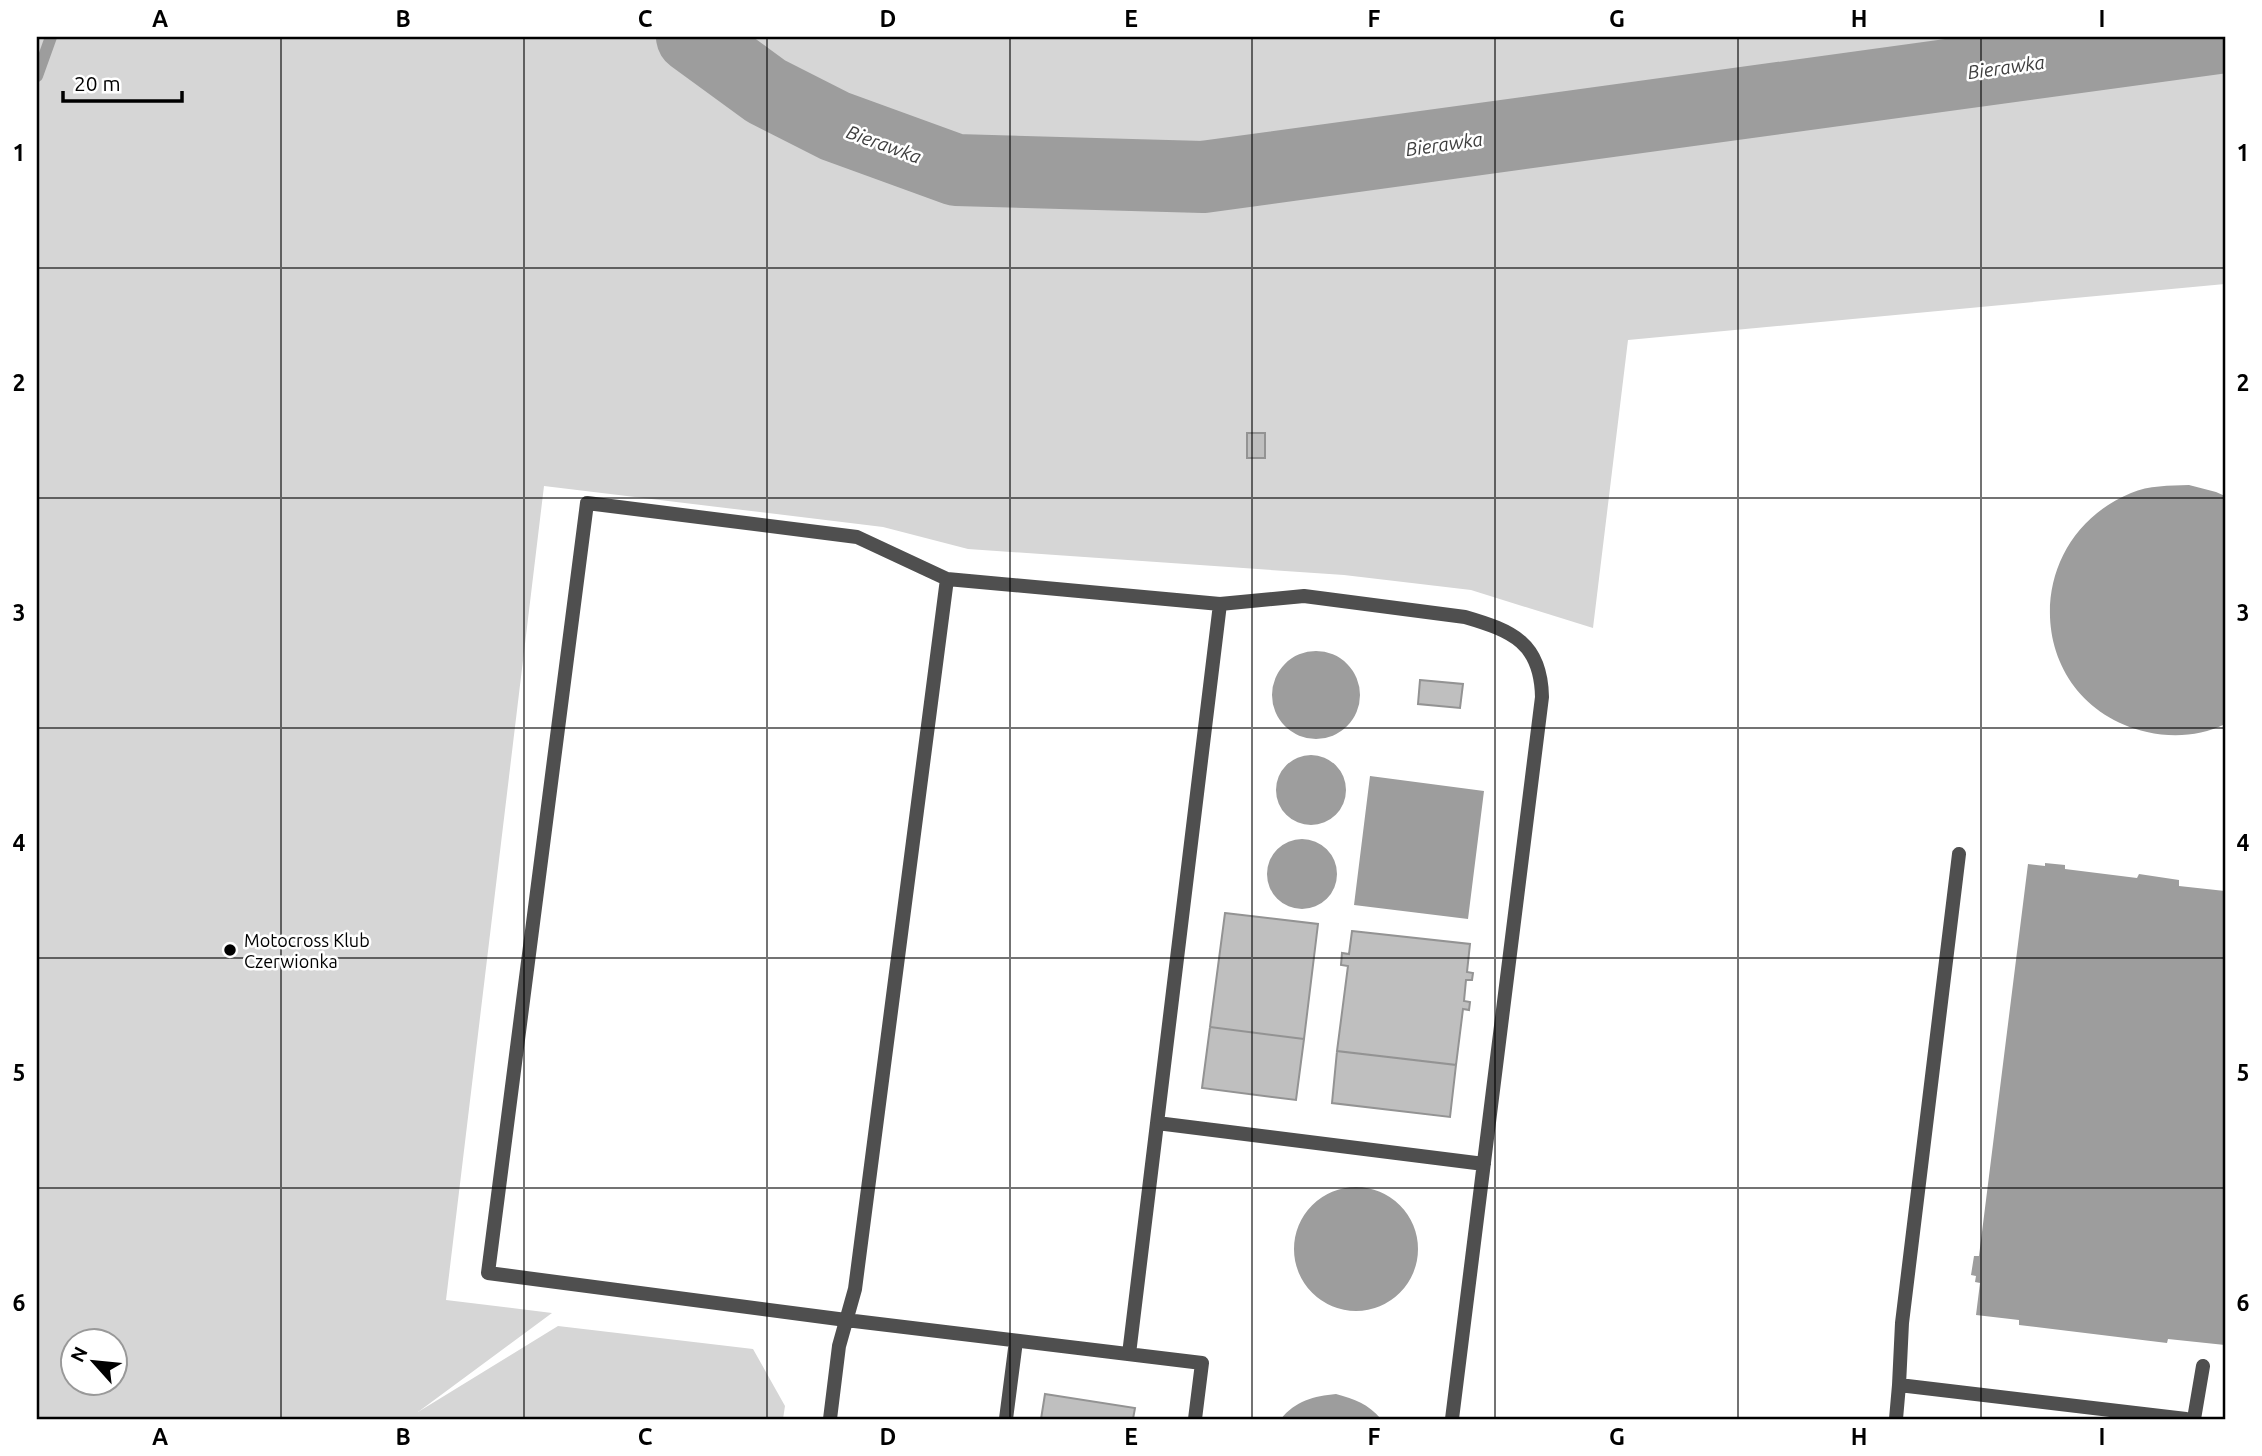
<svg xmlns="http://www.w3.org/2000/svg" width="2262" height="1456" font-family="Ubuntu,sans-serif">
	<rect width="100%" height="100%" fill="#fff"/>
	<path fill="#d6d6d6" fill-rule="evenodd" d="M37,37h2188v247l-597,56 -35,288 -122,-38 -127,-15 -376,-26 -85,-22 -339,-41 -98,814 106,13 -134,99 140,-86 195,23 32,57 -2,13h-746zM74,1340h42v42h-42z"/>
	<path fill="#9d9d9d" d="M2189,485l27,7 9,4v228c-24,12 -52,14 -78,8 -123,-28 -130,-192 -16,-239 18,-8 38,-7 58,-8z
		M1272 695a44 44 0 1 1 88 0a44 44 0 1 1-88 0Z
		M1276 790a35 35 0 1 1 70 0a35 35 0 1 1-70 0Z
		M1370,776l114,15 -16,128 -114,-14z
		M1267 874a35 35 0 1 1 70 0a35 35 0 1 1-70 0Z
		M2045,863l20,2v4l72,9 2,-4 40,6v6l46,5v454l-57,-6 -1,4 -148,-18v-5l-43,-5 4,-32 -5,-1 1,-6 -5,-1 3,-19h5l49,-392 17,2z
		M1294 1249a62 62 0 1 1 124 0a62 62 0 1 1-124 0Z
		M1336,1394c19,5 32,10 45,25h-100c14,-18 33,-23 55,-25z"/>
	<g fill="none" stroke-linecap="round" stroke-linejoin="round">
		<path stroke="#9d9d9d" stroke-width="12" d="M37,76l14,-39"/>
		<path stroke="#9d9d9d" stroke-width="72" d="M692,37l74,54 69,35 121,44 247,7 1022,-140"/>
	</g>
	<path fill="#bfbfbf" stroke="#939393" stroke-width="2" d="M1247,433h18v25h-18z
		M1420,680l43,4 -3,24 -42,-4z
		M1225,913l93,11 -14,115 -94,-12z
		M1352,931l118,13 -3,28 6,1 -1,7h-6l-2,21 6,1 -1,8 -6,-1 -7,56 -119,-14 11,-85 -7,-1 1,-12 7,1z
		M1210,1027l94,12 -8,61 -94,-12z
		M1337,1051l119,14 -6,52 -118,-14z
		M1045,1394l90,14 -2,11h-92z"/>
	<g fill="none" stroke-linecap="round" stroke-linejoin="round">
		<path stroke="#4f4f4f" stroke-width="14" d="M1959,854l-57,469 -3,62 287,34
			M1157,1123l327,41
			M1129,1354l91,-750
			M830,1419l9,-73 16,-57 92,-710
			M1006,1419l10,-78
			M1195,1419l7,-56 -356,-43 -358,-47 99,-770 270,34 90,42 273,25 84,-8 161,21c48,14 76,26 77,80l-90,722
			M1896,1419l3,-34
			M2194,1419l9,-53"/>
	</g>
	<path fill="none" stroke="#000" stroke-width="2" stroke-opacity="0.55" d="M281,37v1382M524,37v1382M767,37v1382M1010,37v1382M1252,37v1382M1495,37v1382M1738,37v1382M1981,37v1382M37,268h2188M37,498h2188M37,728h2188M37,958h2188M37,1188h2188"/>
	<circle fill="#000" stroke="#fff" stroke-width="2.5" cx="230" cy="950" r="7"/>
	<g text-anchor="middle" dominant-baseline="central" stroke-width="5" stroke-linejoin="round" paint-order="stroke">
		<g font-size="18" fill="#000" stroke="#fff" text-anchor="start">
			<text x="244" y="940">Motocross Klub<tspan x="244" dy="21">Czerwionka</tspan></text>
		</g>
		<g font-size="19" font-style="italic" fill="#3e3e3e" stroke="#fff">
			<text transform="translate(2006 67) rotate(-8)">Bierawka</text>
			<text transform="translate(884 144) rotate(20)">Bierawka</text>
			<text transform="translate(1444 144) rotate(-8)">Bierawka</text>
		</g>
	</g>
	<rect width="2262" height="1456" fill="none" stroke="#ffffff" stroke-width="77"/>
	<g transform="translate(94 1362) rotate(297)"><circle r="33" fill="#ffffff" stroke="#999999" stroke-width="2"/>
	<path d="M0-5L12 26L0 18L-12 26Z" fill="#000000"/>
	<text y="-10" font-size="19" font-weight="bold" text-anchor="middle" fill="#000000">N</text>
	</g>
	<path d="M63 91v10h119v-10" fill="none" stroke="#000000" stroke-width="3.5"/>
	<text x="74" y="91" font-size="21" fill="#000000" stroke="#ffffff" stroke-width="5" paint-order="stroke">20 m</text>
	<rect x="38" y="38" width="2186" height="1380" fill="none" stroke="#000" stroke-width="2.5"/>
	<g font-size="23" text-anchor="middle" font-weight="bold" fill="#000">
		<text x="160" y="27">A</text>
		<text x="403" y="27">B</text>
		<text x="645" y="27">C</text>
		<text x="888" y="27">D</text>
		<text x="1131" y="27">E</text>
		<text x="1374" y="27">F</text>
		<text x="1617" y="27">G</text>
		<text x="1859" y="27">H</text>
		<text x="2102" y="27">I</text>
		<text x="19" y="161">1</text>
		<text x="2243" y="161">1</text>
		<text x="19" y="391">2</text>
		<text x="2243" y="391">2</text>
		<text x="19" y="621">3</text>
		<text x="2243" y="621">3</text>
		<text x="19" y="851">4</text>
		<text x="2243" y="851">4</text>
		<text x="19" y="1081">5</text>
		<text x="2243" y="1081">5</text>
		<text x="19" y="1311">6</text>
		<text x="2243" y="1311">6</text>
		<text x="160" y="1445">A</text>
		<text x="403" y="1445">B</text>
		<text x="645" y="1445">C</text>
		<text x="888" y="1445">D</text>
		<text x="1131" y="1445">E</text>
		<text x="1374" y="1445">F</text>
		<text x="1617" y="1445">G</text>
		<text x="1859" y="1445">H</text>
		<text x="2102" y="1445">I</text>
	</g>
</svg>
